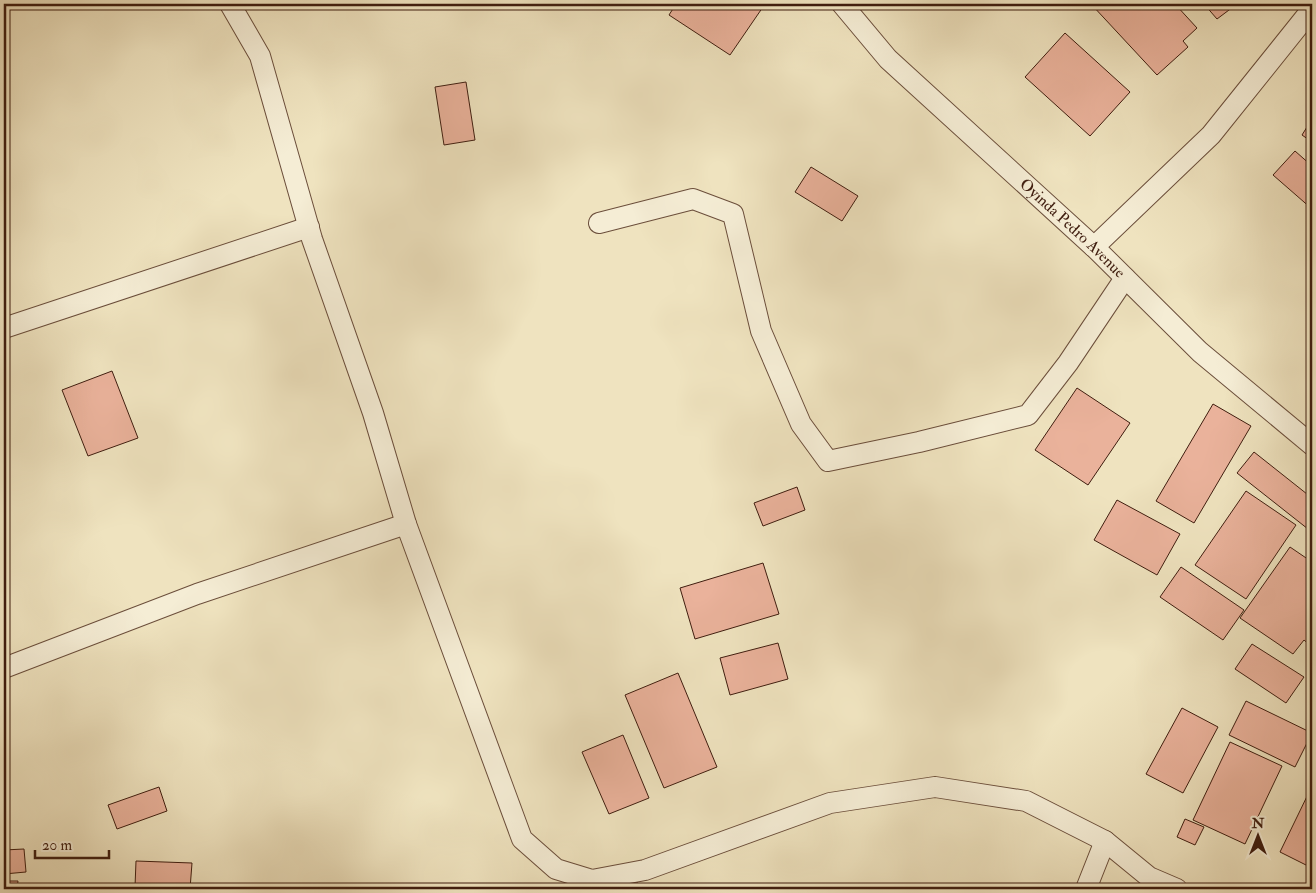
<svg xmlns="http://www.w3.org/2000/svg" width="1316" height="893" font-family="'IM FELL Double Pica',serif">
	<rect width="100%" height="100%" fill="#efe3bf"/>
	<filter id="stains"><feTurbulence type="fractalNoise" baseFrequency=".004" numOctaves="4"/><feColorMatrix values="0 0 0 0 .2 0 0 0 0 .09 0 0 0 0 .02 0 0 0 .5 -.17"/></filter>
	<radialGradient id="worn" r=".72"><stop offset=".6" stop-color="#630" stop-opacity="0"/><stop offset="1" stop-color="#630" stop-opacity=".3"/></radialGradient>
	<path fill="#eab29b" stroke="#3f1d0f" d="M676,4h89l-35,51 -61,-40z
		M1091,4h84l22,24 -14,13 5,6 -31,28z
		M1204,4h33l-20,15z
		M1065,33l65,59 -40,44 -65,-59z
		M466,82l9,58 -31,5 -9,-58z
		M1312,119v23l-10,-7z
		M1295,151l17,15v43l-39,-34z
		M811,167l47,29 -16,25 -47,-29z
		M112,371l26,67 -50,18 -26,-66z
		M1077,388l53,35 -42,62 -53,-35z
		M1213,404l38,22 -57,97 -38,-22z
		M1254,452l58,46v26l-4,5 -71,-56z
		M797,487l8,23 -42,16 -9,-23z
		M1246,491l50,34 -50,74 -51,-34z
		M1117,500l63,34 -23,41 -63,-35z
		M1290,547l22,15v85l-8,-7 -11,14 -53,-36z
		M763,563l16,51 -84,25 -15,-51z
		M1181,567l63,43 -21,30 -63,-43z
		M778,643l10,36 -58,16 -10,-37z
		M1252,644l52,33 -18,26 -51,-34z
		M678,673l39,94 -53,21 -39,-93z
		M1246,701l66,32 -17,34 -66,-32z
		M1182,708l36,19 -35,66 -37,-19z
		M623,735l26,63 -40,16 -27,-62z
		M1230,742l52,24 -37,78 -52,-24z
		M1312,786v82l-32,-16z
		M159,787l8,24 -50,18 -9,-24z
		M1185,819l19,8 -9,18 -18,-8z
		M24,849l2,23 -22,2v-24z
		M136,861l56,2 -2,26 -55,-2z
		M636,879l3,10h-21l-2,-5z
		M4,881h14l-1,8h-13z"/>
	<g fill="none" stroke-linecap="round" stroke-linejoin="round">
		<g stroke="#6b4e3b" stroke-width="22">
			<g id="street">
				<path d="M230,4l30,52 52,183 61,174 33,111 116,315 34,30 36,11 53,-10 185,-67 105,-16 91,14 79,40 44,36 28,12"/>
				<path id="s1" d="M842,4l46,55 206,188 106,105 112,93"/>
				<path d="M599,223l94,-24 40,15 28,117 40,93 27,37 91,-19 109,-27 40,-52 57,-85"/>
				<path d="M1094,247l117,-112 101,-126"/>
				<path d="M4,328l305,-101"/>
				<path d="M4,668l193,-74 209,-70"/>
				<path d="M1086,889l19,-48"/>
			</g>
		</g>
		<use href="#street" stroke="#f5edd5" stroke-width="20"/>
	</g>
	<g text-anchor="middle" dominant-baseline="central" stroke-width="5" stroke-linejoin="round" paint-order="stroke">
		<g font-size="16" fill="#3f1d0f" stroke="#f5edd5">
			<text stroke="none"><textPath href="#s1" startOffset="322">Oyinda Pedro Avenue</textPath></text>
		</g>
	</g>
	<rect width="1316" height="893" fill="none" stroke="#efe3bf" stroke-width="20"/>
	<rect x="5" y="5" width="1306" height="883" fill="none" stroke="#3f1d0f" stroke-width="2.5"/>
	<rect x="10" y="10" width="1296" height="873" fill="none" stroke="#3f1d0f"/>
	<g transform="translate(1258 836)" stroke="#f5edd5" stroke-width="4" paint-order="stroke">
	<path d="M0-4L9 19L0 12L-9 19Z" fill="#3f1d0f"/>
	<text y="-8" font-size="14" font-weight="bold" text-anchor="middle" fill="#3f1d0f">N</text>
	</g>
	<path d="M35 850v8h74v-8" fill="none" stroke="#3f1d0f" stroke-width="2.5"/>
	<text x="42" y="850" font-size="15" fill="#3f1d0f" stroke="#f5edd5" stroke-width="4" paint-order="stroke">20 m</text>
	<rect width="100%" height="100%" filter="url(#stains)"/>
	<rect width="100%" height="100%" fill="url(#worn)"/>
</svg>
